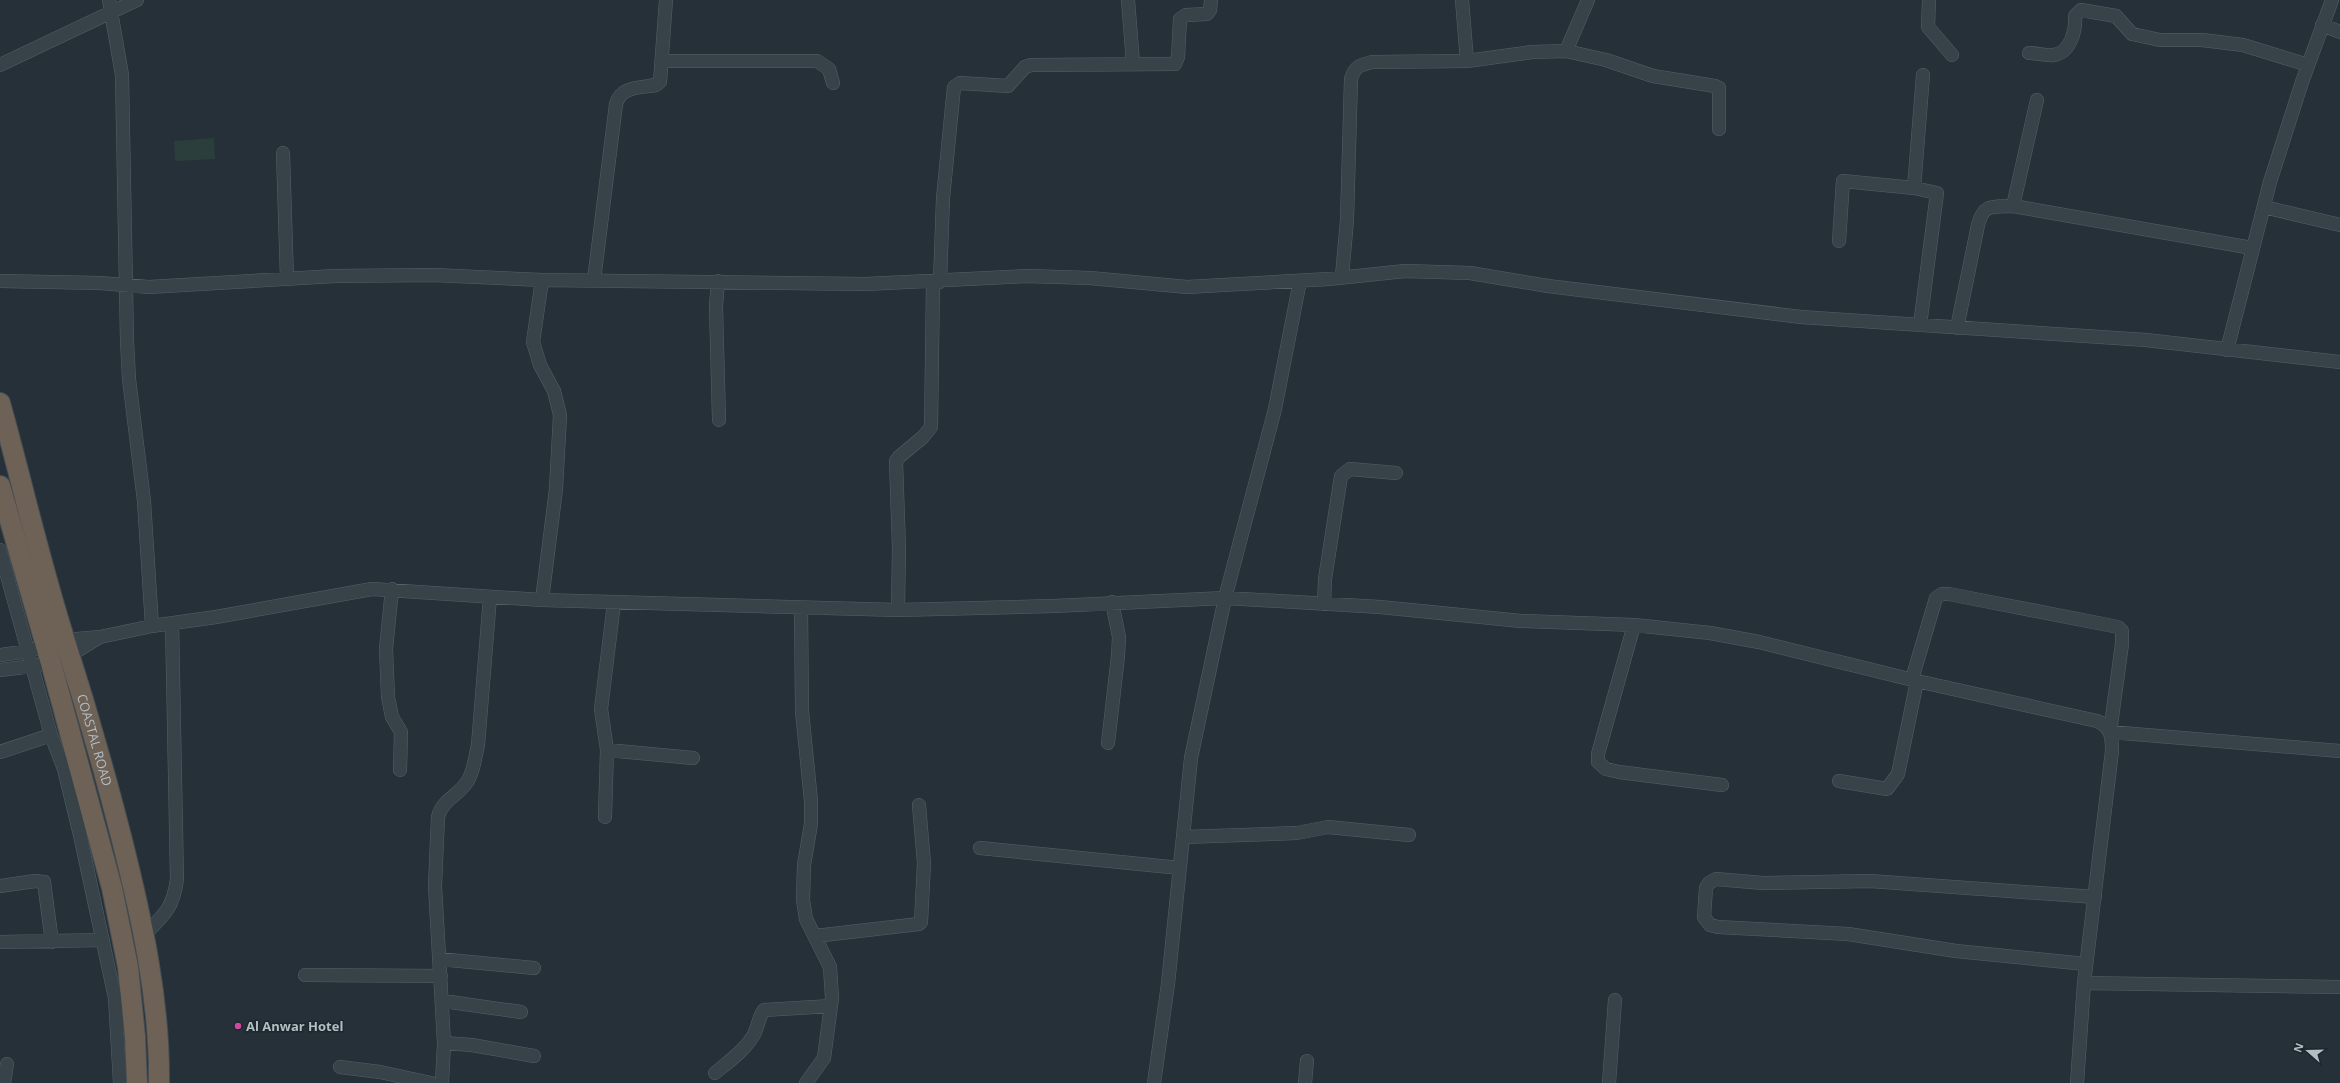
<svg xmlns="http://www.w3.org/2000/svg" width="2340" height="1083" font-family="'Open Sans',sans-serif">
	<rect width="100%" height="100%" fill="#253038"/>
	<path fill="#2b3e3b" d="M214,138l1,21 -40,2 -1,-20z"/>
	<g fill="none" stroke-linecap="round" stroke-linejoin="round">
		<g stroke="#566066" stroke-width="14">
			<path id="minor" d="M109,0l13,75 5,266 2,38 15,122 8,125
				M1128,0l5,63
				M1462,0l5,61
				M1929,0l-1,27 24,28
				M2322,25l18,7
				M1566,51l40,9 47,16 62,10 4,2v41
				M2029,53c8,0 18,3 25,2 17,-3 22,-25 21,-39l6,-6 35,6 16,18 28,6h42l41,5 65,20
				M663,61h154l12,8 4,14
				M0,65l137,-65
				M283,153l4,126
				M2013,206l24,-106
				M2264,207l76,18
				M1839,241l4,-60 71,7
				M1342,276l5,-56 4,-141c4,-13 9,-14 21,-17l95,-1 65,-9 34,-1 22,-51
				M542,280l-9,62 7,23 14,26 6,24 -4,74 -14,111
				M594,280l22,-176c5,-18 23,-16 40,-19l4,-3 6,-82
				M0,281l100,2 49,4 186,-11 99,-1 108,5 324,4 161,-8 63,2 97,9 142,-8 76,-8 65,2 78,13 253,31 345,23 194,22
				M718,281l-2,25 3,114
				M940,282l3,-84 11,-111 6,-4 48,3 17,-19 6,-2 144,-1 3,-7 2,-38 6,-4 21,-1 3,-4 1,-10
				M1920,325l17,-132 -23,-5 9,-113
				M1957,328l21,-103c6,-22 14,-18 35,-19l239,42
				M2227,350l43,-168 32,-100 30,-82
				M0,550l51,185 13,34 16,66 35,163 5,85
				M392,589l-6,60 2,48 4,20 9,15 -1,38
				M1324,604l1,-25 16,-103 9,-7 46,4
				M801,608l1,103 9,90v23l-7,41 -1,35 3,19 24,48 2,31 -8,60 -18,25
				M898,610l1,-62 -3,-87 3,-4 24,-20 8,-10 2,-145
				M1634,625l-36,129v8l8,7 13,3 103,13
				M0,655l29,-4 36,-11 35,-3 52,-11 64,-9 156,-28 170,11 356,10 156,-4 171,-8 155,9 141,14 113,4 76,8 49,9 158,39 180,40c14,6 15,15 15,30l-28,232 -7,100
				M64,659l34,-21
				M0,670l41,-5
				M1912,679l24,-81 6,-4h7l169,33 4,4v13l-12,88 230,19
				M1108,743l10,-87 1,-19 -7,-35
				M607,750l86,8
				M0,752l51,-17
				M1839,781l48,8 11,-15 19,-93
				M605,817l2,-67 -6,-41 13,-106
				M1184,837l113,-4 31,-6 81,8
				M980,848l200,20
				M0,886l35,-5 9,1 8,60
				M144,935c20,-20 29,-26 33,-56l-5,-256
				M815,936l104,-12 2,-2 3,-59 -5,-58
				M0,942l103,-2
				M439,959l95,9
				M2086,964l-130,-13 -108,-17 -130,-7 -8,-2 -6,-8 2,-29 3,-5 7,-4 47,4 107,-2 225,16
				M305,975l136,1
				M2084,983l256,4
				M443,1001l78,11
				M444,1043l28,2 62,11
				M340,1067l40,5 51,11
				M715,1073c13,-11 29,-22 38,-37 5,-8 5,-18 11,-26l67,-4
				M4,1083l3,-19
				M442,1083l2,-40 -9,-157 3,-69c4,-17 20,-21 29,-35 7,-10 8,-25 11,-37l12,-148
				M1154,1083l14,-99 23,-226 34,-160 50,-189 25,-128
				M1305,1083l2,-22
				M1609,1083l6,-83"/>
		</g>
		<g stroke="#434d53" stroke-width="22">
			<g id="highway">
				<path id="s1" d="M0,403c22,79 40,160 65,238 21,66 40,132 57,199 20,80 38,161 37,243"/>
				<path d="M0,486l51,177 61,225 16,79 7,69 2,47"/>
			</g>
		</g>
		<use href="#minor" stroke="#384249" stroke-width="13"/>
		<use href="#highway" stroke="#6e6156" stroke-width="20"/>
	</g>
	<circle fill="#d1479c" stroke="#1d272d" stroke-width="1.5" cx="238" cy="1026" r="4"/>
	<g text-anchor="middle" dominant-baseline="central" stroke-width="3" stroke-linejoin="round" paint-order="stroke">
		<g font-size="13" fill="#b3bdc4" stroke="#1d272d">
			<text stroke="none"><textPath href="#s1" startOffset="350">COASTAL ROAD</textPath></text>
		</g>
		<g font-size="13" font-weight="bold" fill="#b3bdc4" stroke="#1d272d" text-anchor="start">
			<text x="246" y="1026">Al Anwar Hotel</text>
		</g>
	</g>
	<g transform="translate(2308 1051) rotate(290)" stroke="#1d272d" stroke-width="3" paint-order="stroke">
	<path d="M0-3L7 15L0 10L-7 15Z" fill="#b3bdc4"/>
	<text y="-6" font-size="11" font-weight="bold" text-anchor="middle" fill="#b3bdc4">N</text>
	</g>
</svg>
